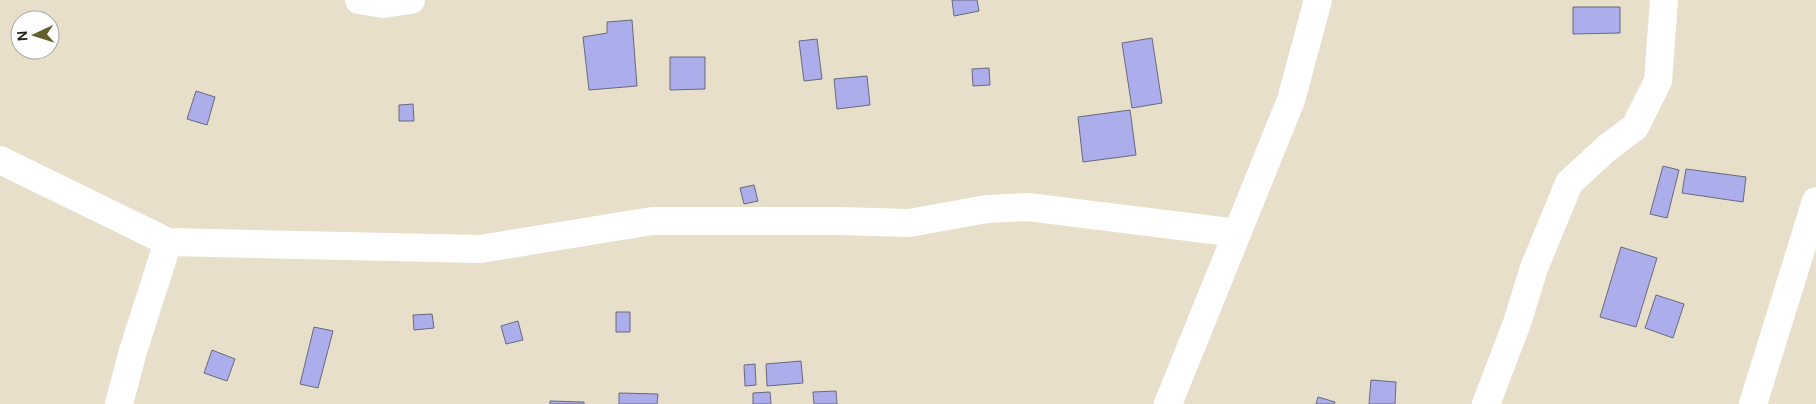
<svg xmlns="http://www.w3.org/2000/svg" width="1816" height="404" font-family="'DM Sans',sans-serif">
	<rect width="100%" height="100%" fill="#e7dfc9"/>
	<path fill="#acaeeb" stroke="#68697d" d="M952,0h25l2,11 -25,5z
		M1573,7h47v26l-47,1z
		M632,20l5,66 -48,4 -6,-53 24,-4v-11z
		M1152,38l10,65 -30,5 -10,-65z
		M817,39l5,40 -18,2 -5,-40z
		M670,57h35v32l-35,1z
		M989,68l1,17 -17,1 -1,-17z
		M867,76l3,29 -33,4 -3,-30z
		M196,91l19,6 -8,28 -20,-6z
		M413,104l1,17h-15v-16z
		M1130,110l6,45 -53,7 -5,-45z
		M1663,166l16,4 -12,48 -17,-4z
		M1686,169l60,8 -3,25 -61,-9z
		M754,185l4,16 -14,3 -4,-16z
		M1621,247l36,11 -21,69 -36,-10z
		M1656,295l28,9 -11,34 -28,-10z
		M616,312h14v20h-14z
		M432,314l2,14 -20,2 -1,-15z
		M518,321l5,19 -17,4 -5,-18z
		M314,327l19,4 -15,57 -18,-4z
		M212,350l23,9 -8,22 -23,-8z
		M801,361l2,22 -36,3 -1,-22z
		M755,364l1,21 -11,1 -1,-21z
		M1371,380l25,2 -1,22h-26z
		M836,391l1,13h-23l-1,-12z
		M770,392l1,12h-18v-11z
		M619,393l39,1 -1,10h-38z
		M1318,397l17,5 -1,2h-18z
		M550,401l34,1v2h-34z"/>
	<g fill="none" stroke-linecap="round" stroke-linejoin="round">
		<path stroke="#fff" stroke-width="28" d="M359,0l24,4 28,-4
			M0,160l168,82
			M119,404l14,-53 35,-109 312,7 172,-28h187l70,2 78,-14 41,-2 209,26
			M1168,404l123,-304 27,-100
			M1486,404l31,-81 17,-55 35,-85 38,-35 28,-21 23,-46 6,-81
			M1753,404l63,-203"/>
	</g>
	<g transform="translate(35 35) rotate(266)"><circle r="24" fill="#ffffff" stroke="#a8a7a4"/>
	<path d="M0-4L9 19L0 12L-9 19Z" fill="#625f2c"/>
	<text y="-8" font-size="14" font-weight="bold" text-anchor="middle" fill="#26231b">N</text>
	</g>
</svg>
